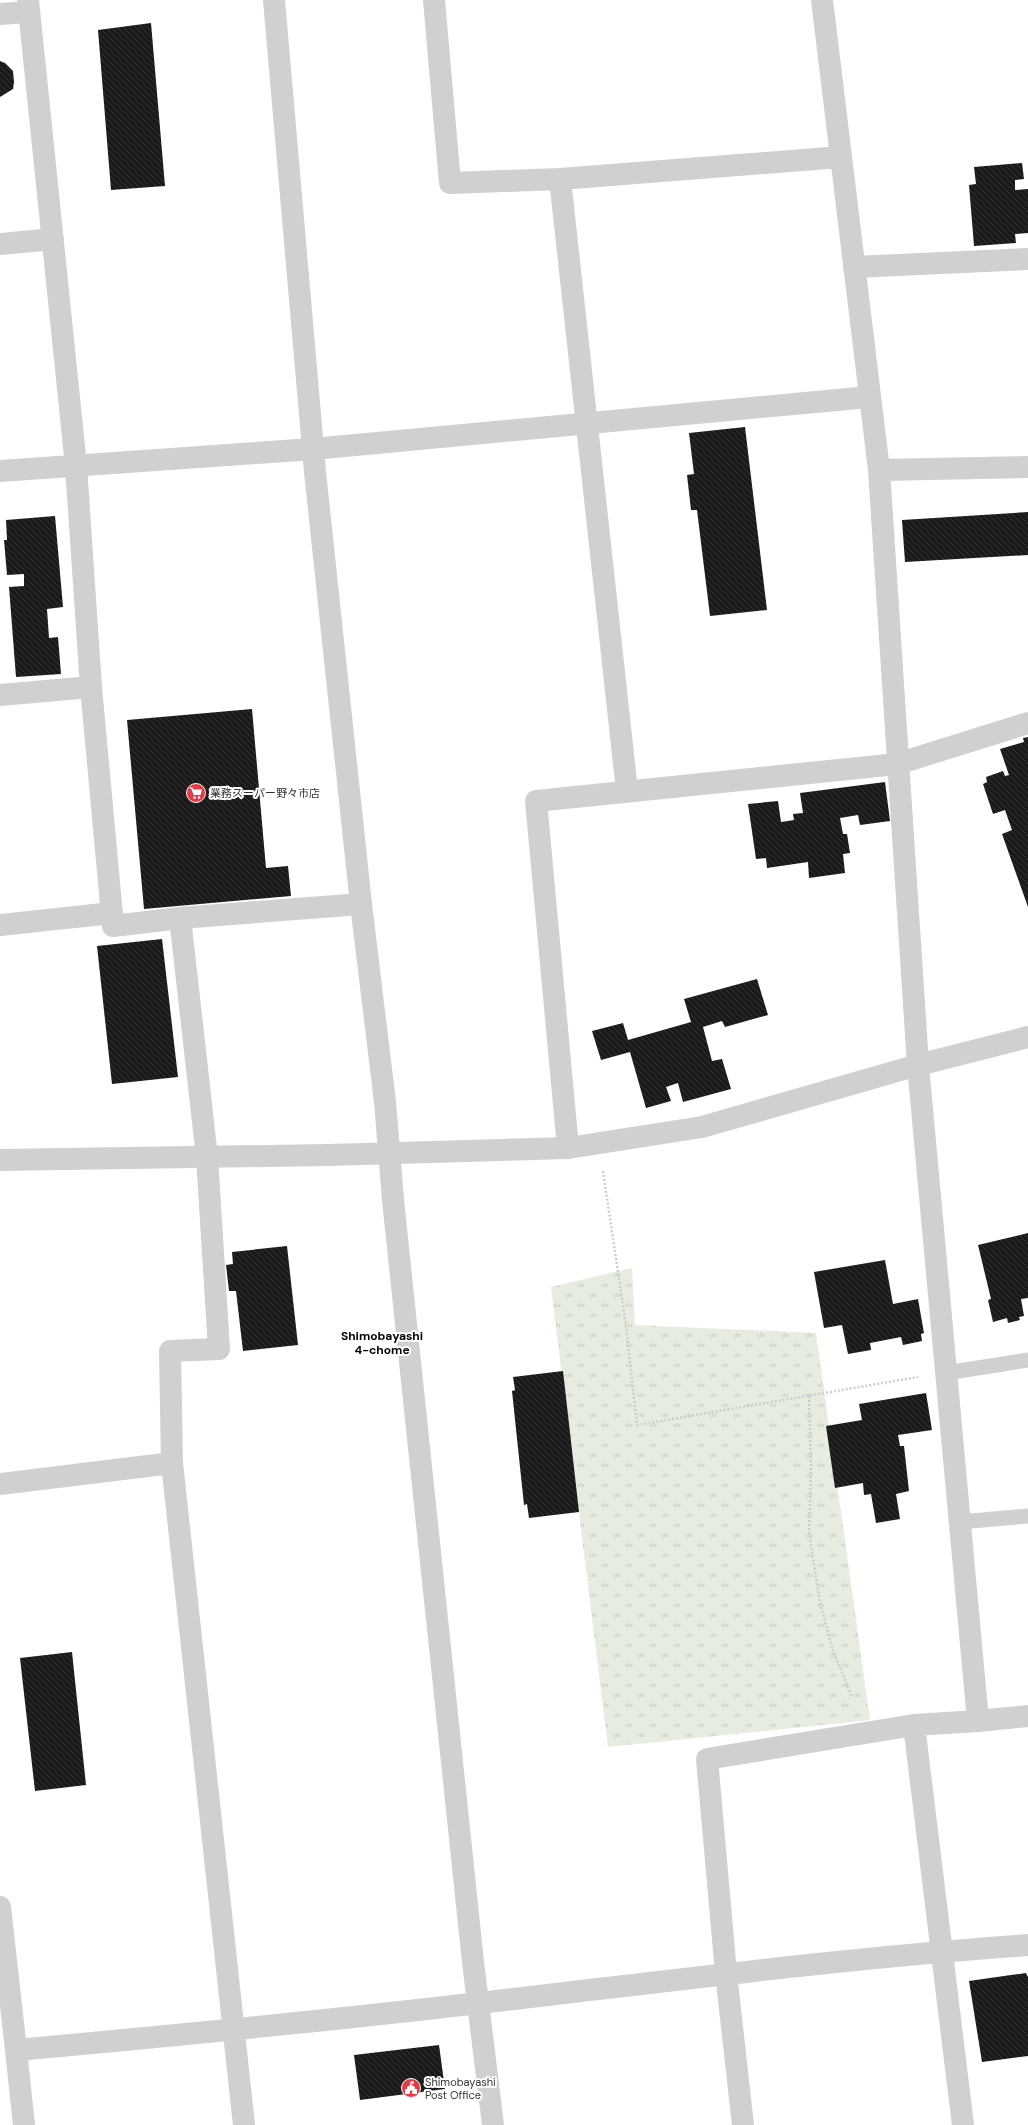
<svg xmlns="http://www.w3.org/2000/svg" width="1028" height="2125" font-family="'DM Sans','Noto Sans JP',sans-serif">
	<defs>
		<pattern id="park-tufts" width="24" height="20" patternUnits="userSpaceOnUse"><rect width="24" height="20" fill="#e6ecdf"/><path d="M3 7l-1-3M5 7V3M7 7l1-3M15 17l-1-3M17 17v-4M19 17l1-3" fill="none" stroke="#c6cbc0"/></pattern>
		<pattern id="building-back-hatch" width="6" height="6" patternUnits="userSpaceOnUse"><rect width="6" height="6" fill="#1a1a1a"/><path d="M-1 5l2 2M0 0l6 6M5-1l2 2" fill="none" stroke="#333"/></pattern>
	</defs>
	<rect width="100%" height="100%" fill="#fff"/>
	<path fill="url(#park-tufts)" d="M632,1268l3,57 181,8 54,387 -262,27 -57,-460z"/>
	<path fill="url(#building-back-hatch)" d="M151,23l14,163 -54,4 -13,-160z
		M0,61l5,2 8,8 1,11 -1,7 -13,8z
		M1022,163l2,16 -9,1v10l13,-1v44l-13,1 1,9 -42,3 -5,-61 7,-1 -2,-17z
		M745,427l22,183 -57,6 -13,-106h-6l-4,-35 7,-1 -5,-41z
		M1028,512v43l-123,7 -3,-42z
		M55,516l8,91 -16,2 2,29 9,-1 3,37 -45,3 -7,-90 15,-1v-12l-17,1 -3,-35h3l-1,-20z
		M252,709l14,159 22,-2 3,30 -147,13 -17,-189z
		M1028,737v170l-26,-73 10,-4 -7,-20 -12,4 -10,-30 4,-2 -1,-5 17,-6 2,5 4,-1 -9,-26 24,-7 -1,-4z
		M885,782l5,39 -30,4 -2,-10 -18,3 3,16h4l3,19 -7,1 2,19 -36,5 -1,-16 -41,6 -1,-10 -10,1 -8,-55 30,-3 3,21 13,-2 -1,-6 10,-1 -3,-20z
		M162,939l16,138 -66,7 -15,-138z
		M757,979l11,36 -43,12 -3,-6 -19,6 9,34 10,-2 9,30 -48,13 -5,-19 -12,4 5,14 -25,7 -16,-56 -29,8 -9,-29 31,-8 5,17 63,-18 -7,-23z
		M1028,1233v65l-7,1 3,17 -5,1 1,3 -12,3 -1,-5 -14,4 -5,-22 3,-1 -13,-54z
		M287,1246l11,99 -55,6 -7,-60h-7l-3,-26 7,-1 -1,-12z
		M885,1260l8,44 25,-5 6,34 -3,1 1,7 -19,4 -2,-8 -31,6 1,7 -23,4 -6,-29 -18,3 -10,-56z
		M563,1371l16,141 -50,6 -2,-14 -3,1 -12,-114 3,-1 -2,-13z
		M926,1393l6,37 -34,5 2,11h4l5,45 -13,3 4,25 -24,4 -5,-29 -7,1 -1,-12 -28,5 -9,-62 36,-6 -3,-16z
		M72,1652l14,133 -51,6 -15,-133z
		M1026,1973l2,4v79l-46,6 -13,-81z
		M439,2045l6,44 -85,11 -6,-45z"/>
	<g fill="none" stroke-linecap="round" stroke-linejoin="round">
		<path stroke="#cdcdcd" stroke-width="2.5" stroke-dasharray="2 2" stroke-linecap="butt" d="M603,1171l23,155 11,99 281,-48
			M809,1396l2,74 -2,62 11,71 12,45 20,49"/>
		<path stroke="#d0d0d0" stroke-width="15" d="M946,1373l82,-13
			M959,1522l69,-6"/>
		<path stroke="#d0d0d0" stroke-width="22" d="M28,0l48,466 15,221 22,239 67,-8 181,-14
			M434,0l16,183 110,-4 281,-22
			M0,14l29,-2
			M560,179l67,612
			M0,244l53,-5
			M854,267l174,-8
			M879,470l149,-3
			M0,471l313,-22 556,-52
			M0,695l91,-8
			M0,925l112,-12
			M568,1148l-32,-347 361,-37 131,-41
			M172,1463l-2,-112 49,-2 -12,-192 -27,-239
			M0,1484l172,-21 72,662
			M978,1721l50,-5
			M914,1725l49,400
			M0,1907l16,143
			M24,2125l-8,-75c154,-14 309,-29 463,-47 183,-21 365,-45 549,-58
			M743,2125l-17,-152 -19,-214 207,-34 64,-4 -60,-656 -39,-595 -57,-470"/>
		<path stroke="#d0d0d0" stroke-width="22" d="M274,0l41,472 46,432 24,198 8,98 80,762 20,163
			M0,1160l328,-5 240,-7 134,-21 216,-62 110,-28"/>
	</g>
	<defs>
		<g id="supermarket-disc" transform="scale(1)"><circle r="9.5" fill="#e63946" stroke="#fff"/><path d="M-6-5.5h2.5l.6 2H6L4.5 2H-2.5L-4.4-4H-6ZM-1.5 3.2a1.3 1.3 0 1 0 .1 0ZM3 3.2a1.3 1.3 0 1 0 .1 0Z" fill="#fff"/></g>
		<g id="civic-disc" transform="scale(1)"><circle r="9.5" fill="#e63946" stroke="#fff"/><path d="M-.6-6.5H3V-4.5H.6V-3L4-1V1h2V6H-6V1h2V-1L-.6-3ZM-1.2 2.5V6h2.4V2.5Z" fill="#fff"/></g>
	</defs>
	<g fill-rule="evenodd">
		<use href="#supermarket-disc" x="196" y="793"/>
		<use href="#civic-disc" x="411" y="2088"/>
	</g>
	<g text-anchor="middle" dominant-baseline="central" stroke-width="4" stroke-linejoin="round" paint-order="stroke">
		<g font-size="11" fill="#333" stroke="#fff" text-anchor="start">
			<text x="210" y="793">業務スーパー野々市店</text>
			<text x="425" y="2082">Shimobayashi<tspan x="425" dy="13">Post Office</tspan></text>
		</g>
		<g font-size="12" font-weight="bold" fill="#000" stroke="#fff">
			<text x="382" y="1336">Shimobayashi<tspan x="382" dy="14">4-chome</tspan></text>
		</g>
	</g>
</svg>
